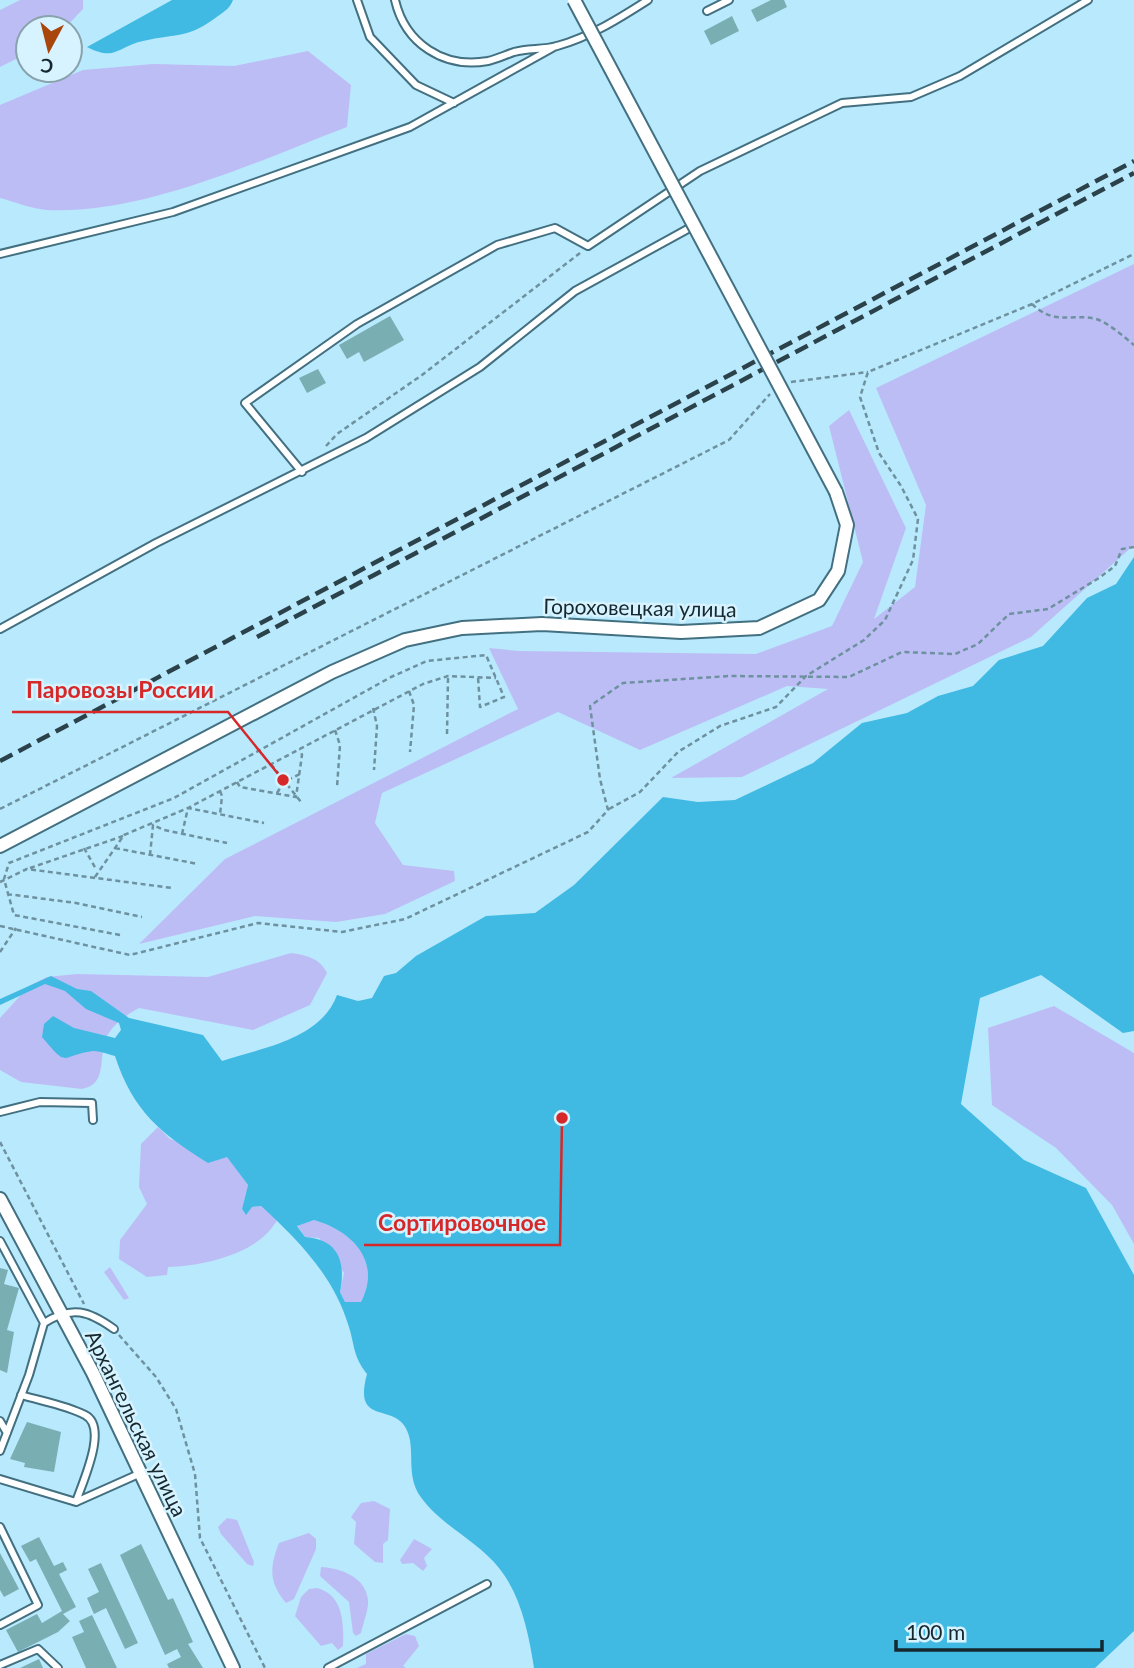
<svg xmlns="http://www.w3.org/2000/svg" width="1134" height="1668" font-family="Lato,sans-serif">
	<rect width="100%" height="100%" fill="#b9e9fd"/>
	<path fill="#bdbdf6" d="M20,0h63v9l-18,19h-37v25l-28,14v-57z
		M308,51l43,34 -4,42c-89,34 -204,88 -300,83 -15,-1 -32,-8 -47,-12v-93l83,-35 70,-6 81,2z
		M1134,264v281l-103,92 -289,140 -71,1 157,-89 -41,-3 -147,64 -82,-38 -176,81 -7,30 28,42 51,6 1,10 -70,33 -49,8 -81,-6 -116,28 86,-85 293,-150 -29,-61 30,3 237,3 76,-28 31,-64 -34,-136 20,-16 57,118 -32,91 41,-32 11,-82 -50,-117z
		M291,953c14,2 29,5 36,20l-17,32 -57,25 -114,-22c-13,7 -26,16 -33,30 -8,20 2,46 -24,51l-61,-7 -21,-12v-52l29,-32 18,-9 30,-3 131,3z
		M1054,1006l80,47v191l-22,-39 -56,-57 -64,-43 -4,-77z
		M158,1127l12,12 57,17 21,29 -6,24 3,5 7,-7 9,-1 16,14c-18,34 -74,46 -109,47l-1,8 -20,2 -28,-18 1,-19 27,-36 -8,-17 2,-43z
		M314,1220c38,11 68,40 47,82h-16l-5,-10 4,-19 -25,-35 -14,-1 -8,-12z
		M110,1267l19,31 -5,2 -20,-28z
		M374,1501l16,8 -2,31 -5,4v19l-8,-1 -21,-18 2,-22 -5,-5 10,-14z
		M227,1518l10,2 17,42 -1,4 -6,-2 -26,-30 -3,-7z
		M309,1533l7,6v10l-22,50 -8,4c-18,-21 -16,-37 -7,-60z
		M414,1539l18,10 -8,9 3,8 -4,5 -10,-8 -11,1 -2,-4z
		M321,1567c19,1 45,10 47,33 1,9 -5,23 -7,33l-5,3 -3,-3 -4,-31 -29,-26z
		M317,1588c26,7 27,34 26,58l-5,4 -6,-7 -11,3 -26,-30 6,-19 8,-8z
		M406,1634l9,2 4,10 -16,20 3,2h-49l9,-4v-10z"/>
	<path fill="#40bae2" fill-rule="evenodd" d="M172,0h61c-3,8 -8,11 -15,16 -30,23 -41,17 -75,25 -25,5 -27,21 -56,6z
		M1134,557v474l-11,2 -82,-58 -61,23 -19,106 63,56 62,28 48,87v356l-39,37h-561c-5,-33 -13,-73 -35,-100 -22,-28 -58,-42 -79,-72 -14,-21 -5,-44 -12,-63 -11,-33 -56,-4 -41,-59 -15,-19 -12,-30 -19,-50 -15,-49 -51,-85 -87,-118l-9,1 -6,8 -4,-6 6,-24 -21,-28 -19,6c-48,-30 -75,-52 -93,-107 -7,-2 -16,-5 -22,-5 -34,5 -24,18 -51,-14l2,-13 9,-8 21,12 41,10 6,-8 -2,-7 -33,-14 -21,-18 -20,-7 -45,21v-6l51,-23 26,13 14,2 38,27 74,17 19,26c40,-13 99,-22 115,-66l21,6 14,-3 12,-22 12,-3 20,-17 70,-40 49,-3 39,-28 89,-88 35,5 37,-2 78,-37 49,-40 45,-10 31,-17 35,-10 26,-26 44,-14 44,-48 29,-14zM314,1220c38,11 68,41 47,82h-16l-5,-10c6,-29 -1,-53 -35,-55l-8,-11z"/>
	<path fill="#79aeb3" d="M771,0h13l3,7 -30,15 -6,-12z
		M732,16l7,15 -28,14 -7,-14z
		M390,316l14,24 -40,22 -5,-10 -12,7 -8,-14z
		M318,369l8,14 -19,10 -8,-15z
		M0,1268l8,2 -4,14 15,4 -12,42 7,2 -7,41 -7,-3z
		M27,1422l34,10 -7,40 -30,-5 1,-4 -15,-4z
		M39,1537l15,29 9,-4 4,8 -8,4 17,33 -13,7 7,7 -12,11 -40,20 -12,-22 31,-16 5,9 20,-12 -26,-52 -6,3 -9,-16z
		M141,1544l27,56 5,-2 20,44 -5,2 15,24h-34l-2,-4 14,-7 -4,-8 -12,6 -45,-100z
		M0,1553l19,36 -15,8 -4,-7z
		M101,1563l37,80 -13,6 -19,-41 -12,6 -7,-16 12,-6 -11,-23z
		M92,1615l25,53h-31l-14,-31 12,-5 -5,-11z
		M39,1659l4,9h-23z"/>
	<g fill="none" stroke-linecap="round" stroke-linejoin="round">
		<g stroke="#437081" stroke-width="10">
			<path id="service" d="M357,0l13,37 46,48 38,18
				M395,0c10,43 48,69 93,61 9,-2 17,-6 26,-9 14,-4 29,-2 43,-6 33,-9 63,-28 91,-46
				M707,11l22,-11
				M0,254l173,-42 237,-85 146,-81
				M302,472l-57,-69 112,-79 140,-79 58,-17 33,18 112,-75 142,-68 69,-6 49,-21 128,-76
				M0,629l156,-86 210,-105 114,-71 95,-76 120,-66
				M0,1112l40,-10 52,1 1,17
				M0,1241l44,82
				M21,1395c20,6 45,10 64,20 24,12 -3,68 -9,87
				M0,1421l7,12
				M0,1451l29,-76 15,-52c28,-18 45,-12 70,6
				M0,1479l76,23 65,-29
				M0,1527l38,78 -38,20
				M0,1665l38,-16 20,19
				M328,1668l159,-84"/>
		</g>
		<g stroke="#437081" stroke-width="16">
			<path id="minor" d="M0,846l332,-174 73,-32 57,-12 80,-4 139,8 78,-4 60,-28 19,-29 9,-46 -11,-33
				M0,1199l93,174 140,295"/>
		</g>
		<path stroke="#6e919f" stroke-width="2.5" stroke-dasharray="5 3.5" stroke-linecap="butt" d="M1032,304c23,22 39,9 64,15 13,4 28,18 38,26
			M791,382l77,-10
			M326,446l11,-12 85,-59 158,-122
			M409,691l5,14 -4,47
			M373,708l4,18 -3,44
			M335,730l5,15 -3,42
			M447,734l1,-56
			M271,764l30,38
			M237,782l3,5 56,10 6,-42 -2,-6
			M220,791l2,5 -2,19
			M277,793l7,-11 16,-8
			M0,809l729,-369 41,-46
			M609,809l31,-17 38,-40 42,-26 56,-19 30,-31 58,-36 21,-20 28,-60 5,-41 -17,-33 -22,-33 -19,-56 8,-25 164,-68 102,-50
			M182,834l6,-26 76,15
			M84,848l12,21
			M115,848l83,16
			M150,855l3,-30 11,5 63,13
			M30,868l93,-32
			M95,877l29,-42 64,-27 235,-124 25,-8 48,2
			M0,882l27,-13 145,19
			M7,894l69,9 66,14
			M0,926l130,29 128,-32 84,9 63,-13 183,-87 20,-22 -8,-31 -10,-73 33,-23 106,-7 120,1 53,-25 53,2 23,-10 31,-30 39,-5 51,-31 16,-12 7,-17 12,-2
			M120,935l-106,-20 -10,-36 5,-16 165,-65 217,-121 36,-16 59,-6 18,42 -24,10 -2,-30
			M0,952l16,-24
			M0,1142l84,162
			M119,1335l37,42 20,32 19,65 5,64 65,130"/>
		<use href="#service" stroke="#fff" stroke-width="6"/>
		<use href="#minor" stroke="#fff" stroke-width="12"/>
		<path stroke="#2b424b" stroke-width="4.5" stroke-dasharray="14 7" stroke-linecap="butt" d="M257,637l877,-464
			M0,761l1134,-600"/>
		<g stroke="#437081" stroke-width="16" stroke-linecap="butt">
			<path id="minor-bridge" d="M574,0l262,492"/>
		</g>
		<use href="#minor-bridge" stroke="#fff" stroke-width="12"/>
	</g>
	<g text-anchor="middle" dominant-baseline="central" stroke-width="5" stroke-linejoin="round" paint-order="stroke">
		<g font-size="21" fill="#15282f" stroke="#d6f3ff">
			<text transform="translate(640 607) rotate(1)">Гороховецкая улица</text>
			<text transform="translate(137 1423) rotate(64)">Архангельская улица</text>
		</g>
	</g>
	<path fill="none" stroke="#d62828" stroke-width="2.5" d="M283 780L228 712H12M562 1118L560 1245H364"/>
	<g fill="#d62828" stroke="#d6f3ff" stroke-width="2.5">
		<circle cx="283" cy="780" r="7"/>
		<circle cx="562" cy="1118" r="7"/>
	</g>
	<g font-size="23" text-anchor="middle" font-weight="bold" fill="#d62828" stroke="#d6f3ff" stroke-width="5" stroke-linejoin="round" paint-order="stroke">
		<text x="120" y="698">Паровозы России</text>
		<text x="462" y="1231">Сортировочное</text>
	</g>
	<g transform="translate(49 49) rotate(187)"><circle r="33" fill="#d6f3ff" stroke="#89a2ac" stroke-width="2"/>
	<path d="M0-5L12 26L0 18L-12 26Z" fill="#a9460c"/>
	<text y="-10" font-size="19" font-weight="bold" text-anchor="middle" fill="#15282f">С</text>
	</g>
	<path d="M896 1640v10h206v-10" fill="none" stroke="#15282f" stroke-width="3.5"/>
	<text x="906" y="1640" font-size="21" fill="#15282f" stroke="#d6f3ff" stroke-width="5" paint-order="stroke">100 m</text>
</svg>
